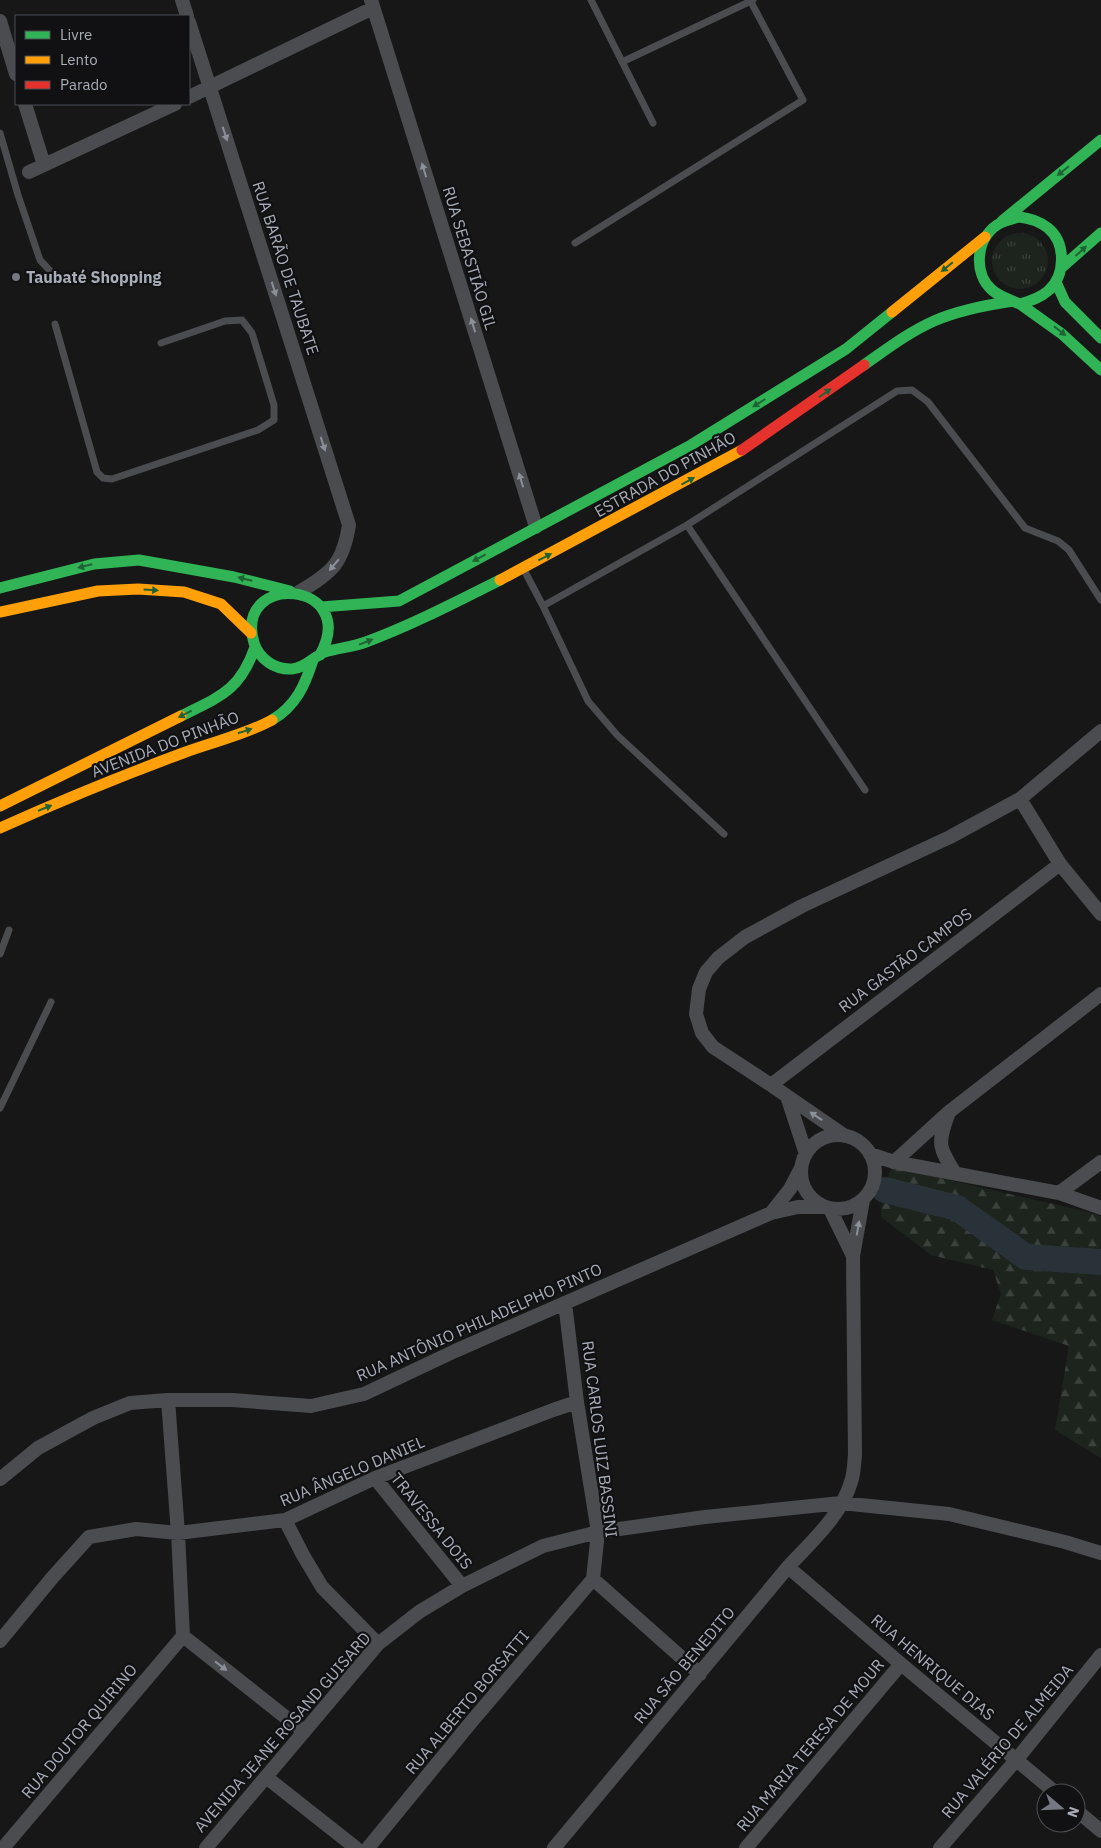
<svg xmlns="http://www.w3.org/2000/svg" width="1101" height="1848" font-family="'IBM Plex Sans',sans-serif">
	<defs>
		<pattern id="grass-tufts" width="24" height="20" patternUnits="userSpaceOnUse" patternTransform="scale(1.25)"><rect width="24" height="20" fill="#1d241e"/><path d="M3 7l-1-3M5 7V3M7 7l1-3M15 17l-1-3M17 17v-4M19 17l1-3" fill="none" stroke="#3b413d"/></pattern>
		<pattern id="forest-firs" width="22" height="20" patternUnits="userSpaceOnUse" patternTransform="scale(1.25)"><rect width="22" height="20" fill="#1d241e"/><path d="M5 1l3.5 6h-7zM16 11l3.5 6h-7z" fill="#3b413d"/></pattern>
	</defs>
	<rect width="100%" height="100%" fill="#171717"/>
	<path fill="url(#grass-tufts)" d="M992 261a28 28 0 1 1 56 0a28 28 0 1 1-56 0Z"/>
	<path fill="url(#forest-firs)" d="M892,1167l192,44 17,5v242l-46,-28 14,-84 -77,-26 9,-26 -8,-24 -62,-15 -50,-38 1,-26z"/>
	<g fill="none" stroke-linecap="round" stroke-linejoin="round">
		<path stroke="#2a3239" stroke-width="26" d="M885,1190l72,18 69,49 75,5"/>
		<path stroke="#4b4c50" stroke-width="7" d="M591,0l62,123
			M622,62l131,-62
			M0,133l18,62 22,65 13,14 14,4 16,1
			M575,243l228,-143 -53,-100
			M55,324l42,148 6,6 9,1 146,-49 16,-10v-15l-22,-72 -10,-13 -17,1 -64,22
			M687,525l178,265
			M523,568l20,38 45,95 29,34 107,99
			M543,606l144,-81 210,-134 15,-1 16,12 97,126 33,13 11,9 32,50
			M0,954l9,-24
			M0,1108l51,-106"/>
		<path stroke="#4b4c50" stroke-width="14" d="M182,0l5,16
			M371,0l165,527
			M0,21l16,53
			M189,22l160,503c-6,38 -17,48 -50,67
			M189,97l184,-89
			M25,104l19,61
			M29,172l146,-68
			M1020,799l40,65 41,50
			M771,1085l289,-221
			M787,1096l19,58
			M948,1115c-11,29 -9,33 7,58
			M801 1172a37 37 0 1 1 74 0a37 37 0 1 1-74 0Z
			M845,1136l-74,-51 -58,-38 -11,-14 -6,-19 3,-25 7,-17 12,-14 27,-21 57,-31 148,-69 70,-38 81,-68
			M870,1154l24,8 165,31 42,15
			M894,1162l55,-50 152,-118
			M1059,1193l42,-31
			M830,1209l23,47
			M771,1213l19,-24 11,-21
			M565,1303l12,99 21,130 -5,47
			M168,1400l10,133 5,103 120,95
			M375,1478l87,108
			M0,1479l38,-31 55,-30 37,-15 38,-3h64l79,6 53,-12 91,-43 316,-138 27,-6h26
			M285,1520l18,35 19,32 56,57
			M788,1567l113,97 155,129
			M593,1579l107,95
			M0,1641l52,-63 37,-41 47,-8 42,4 107,-13 90,-42 178,-68 24,-8
			M266,1777l90,71
			M1076,1810l25,21
			M3,1848l180,-212
			M206,1848l172,-204 41,-32 43,-26 81,-40 55,-14 107,-15 136,-14 108,11 116,28 36,11
			M368,1848l104,-127 121,-142
			M554,1848l234,-281c23,-25 53,-51 63,-85 3,-8 3,-18 4,-27l-2,-199 10,-56
			M746,1848l155,-184
			M940,1848l77,-89 84,-104"/>
		<path stroke="#30b455" stroke-width="11" d="M1019,217c11,1 20,4 29,11 18,15 18,47 0,63 -8,7 -18,10 -28,13 -9,-4 -20,-7 -28,-14 -19,-17 -16,-51 5,-65 6,-4 15,-6 22,-8z
			M1002,221l99,-81
			M1061,268l40,-35
			M1056,282l9,20 36,36
			M1020,304l42,30 39,36
			M864,365c23,-16 45,-33 70,-44 25,-11 52,-16 79,-20
			M0,588l94,-24 45,-4 95,17 56,14
			M321,607l78,-6 292,-156 155,-96 46,-37
			M320,655c41,-74 -87,-85 -66,-12 5,16 21,27 38,26 13,-1 21,-12 33,-17 13,-4 28,-5 41,-10 46,-17 90,-40 134,-62
			M181,716c38,-19 59,-25 74,-69
			M272,720c24,-14 33,-35 41,-60"/>
		<path stroke="#ff9f0a" stroke-width="11" d="M892,312l93,-75
			M500,580l242,-130
			M0,612l98,-21 40,-2 46,3 37,12 30,29
			M0,806l181,-90
			M0,828c60,-27 121,-52 183,-75 29,-11 62,-18 89,-33"/>
		<path stroke="#e5322d" stroke-width="11" d="M742,450l122,-85"/>
	</g>
	<defs><path id="oneway-solid" d="M-6-.8H1V-3.2L6.5 0L1 3.2V.8H-6Z" transform="scale(1.25)"/></defs>
	<g fill="#8c9099">
		<use href="#oneway-solid" transform="translate(225 134) rotate(72)"/>
		<use href="#oneway-solid" transform="translate(424 170) rotate(-107)"/>
		<use href="#oneway-solid" transform="translate(274 289) rotate(72)"/>
		<use href="#oneway-solid" transform="translate(473 325) rotate(-107)"/>
		<use href="#oneway-solid" transform="translate(323 444) rotate(72)"/>
		<use href="#oneway-solid" transform="translate(521 480) rotate(-107)"/>
		<use href="#oneway-solid" transform="translate(334 565) rotate(130)"/>
		<use href="#oneway-solid" transform="translate(816 1116) rotate(-146)"/>
		<use href="#oneway-solid" transform="translate(858 1228) rotate(-80)"/>
		<use href="#oneway-solid" transform="translate(221 1666) rotate(38)"/>
	</g>
	<g fill="#206234">
		<use href="#oneway-solid" transform="translate(1063 171) rotate(141)"/>
		<use href="#oneway-solid" transform="translate(1081 251) rotate(-42)"/>
		<use href="#oneway-solid" transform="translate(947 267) rotate(141)"/>
		<use href="#oneway-solid" transform="translate(1060 331) rotate(38)"/>
		<use href="#oneway-solid" transform="translate(825 393) rotate(-35)"/>
		<use href="#oneway-solid" transform="translate(759 403) rotate(148)"/>
		<use href="#oneway-solid" transform="translate(688 481) rotate(-29)"/>
		<use href="#oneway-solid" transform="translate(545 557) rotate(-27)"/>
		<use href="#oneway-solid" transform="translate(479 558) rotate(152)"/>
		<use href="#oneway-solid" transform="translate(85 566) rotate(166)"/>
		<use href="#oneway-solid" transform="translate(245 579) rotate(-166)"/>
		<use href="#oneway-solid" transform="translate(151 590) rotate(4)"/>
		<use href="#oneway-solid" transform="translate(366 642) rotate(-21)"/>
		<use href="#oneway-solid" transform="translate(185 714) rotate(153)"/>
		<use href="#oneway-solid" transform="translate(245 731) rotate(-18)"/>
		<use href="#oneway-solid" transform="translate(45 808) rotate(-22)"/>
	</g>
	<circle fill="#757880" stroke="#111113" stroke-width="2" cx="16" cy="277" r="5"/>
	<g text-anchor="middle" dominant-baseline="central" stroke-width="4.5" stroke-linejoin="round" paint-order="stroke">
		<g font-size="16" fill="#a8adb8" stroke="#111113">
			<text transform="translate(470 258) rotate(73)">RUA SEBASTIÃO GIL</text>
			<text transform="translate(286 268) rotate(72)">RUA BARÃO DE TAUBATE</text>
			<text transform="translate(665 474) rotate(-29)">ESTRADA DO PINHÃO</text>
			<text transform="translate(165 744) rotate(-21)">AVENIDA DO PINHÃO</text>
			<text transform="translate(905 960) rotate(-37)">RUA GASTÃO CAMPOS</text>
			<text transform="translate(479 1322) rotate(-24)">RUA ANTÔNIO PHILADELPHO PINTO</text>
			<text transform="translate(600 1439) rotate(83)">RUA CARLOS LUIZ BASSINI</text>
			<text transform="translate(352 1471) rotate(-23)">RUA ÂNGELO DANIEL</text>
			<text transform="translate(432 1521) rotate(51)">TRAVESSA DOIS</text>
			<text transform="translate(684 1665) rotate(-50)">RUA SÃO BENEDITO</text>
			<text transform="translate(933 1667) rotate(40)">RUA HENRIQUE DIAS</text>
			<text transform="translate(467 1702) rotate(-50)">RUA ALBERTO BORSATTI</text>
			<text transform="translate(79 1731) rotate(-50)">RUA DOUTOR QUIRINO</text>
			<text transform="translate(282 1732) rotate(-49)">AVENIDA JEANE ROSAND GUISARD</text>
			<text transform="translate(1007 1741) rotate(-50)">RUA VALÉRIO DE ALMEIDA</text>
			<text transform="translate(810 1745) rotate(-50)">RUA MARIA TERESA DE MOUR</text>
		</g>
		<g font-size="16" font-weight="bold" fill="#a8adb8" stroke="#111113" text-anchor="start">
			<text x="26" y="277">Taubaté Shopping</text>
		</g>
	</g>
	<rect x="15" y="15" width="175" height="90" fill="#111113" stroke="#4d4f55"/>
	<rect x="25" y="31" width="25" height="8" fill="#30b455" stroke="#4d4f55"/>
	<text x="60" y="40" font-size="15" fill="#a8adb8">Livre</text>
	<rect x="25" y="56" width="25" height="8" fill="#ff9f0a" stroke="#4d4f55"/>
	<text x="60" y="65" font-size="15" fill="#a8adb8">Lento</text>
	<rect x="25" y="81" width="25" height="8" fill="#e5322d" stroke="#4d4f55"/>
	<text x="60" y="90" font-size="15" fill="#a8adb8">Parado</text>
	<g transform="translate(1061 1808) rotate(109)"><circle r="24" fill="#111113" stroke="#4d4f55"/>
	<path d="M0-4L9 19L0 12L-9 19Z" fill="#757880"/>
	<text y="-8" font-size="14" font-weight="bold" text-anchor="middle" fill="#a8adb8">N</text>
	</g>
</svg>
